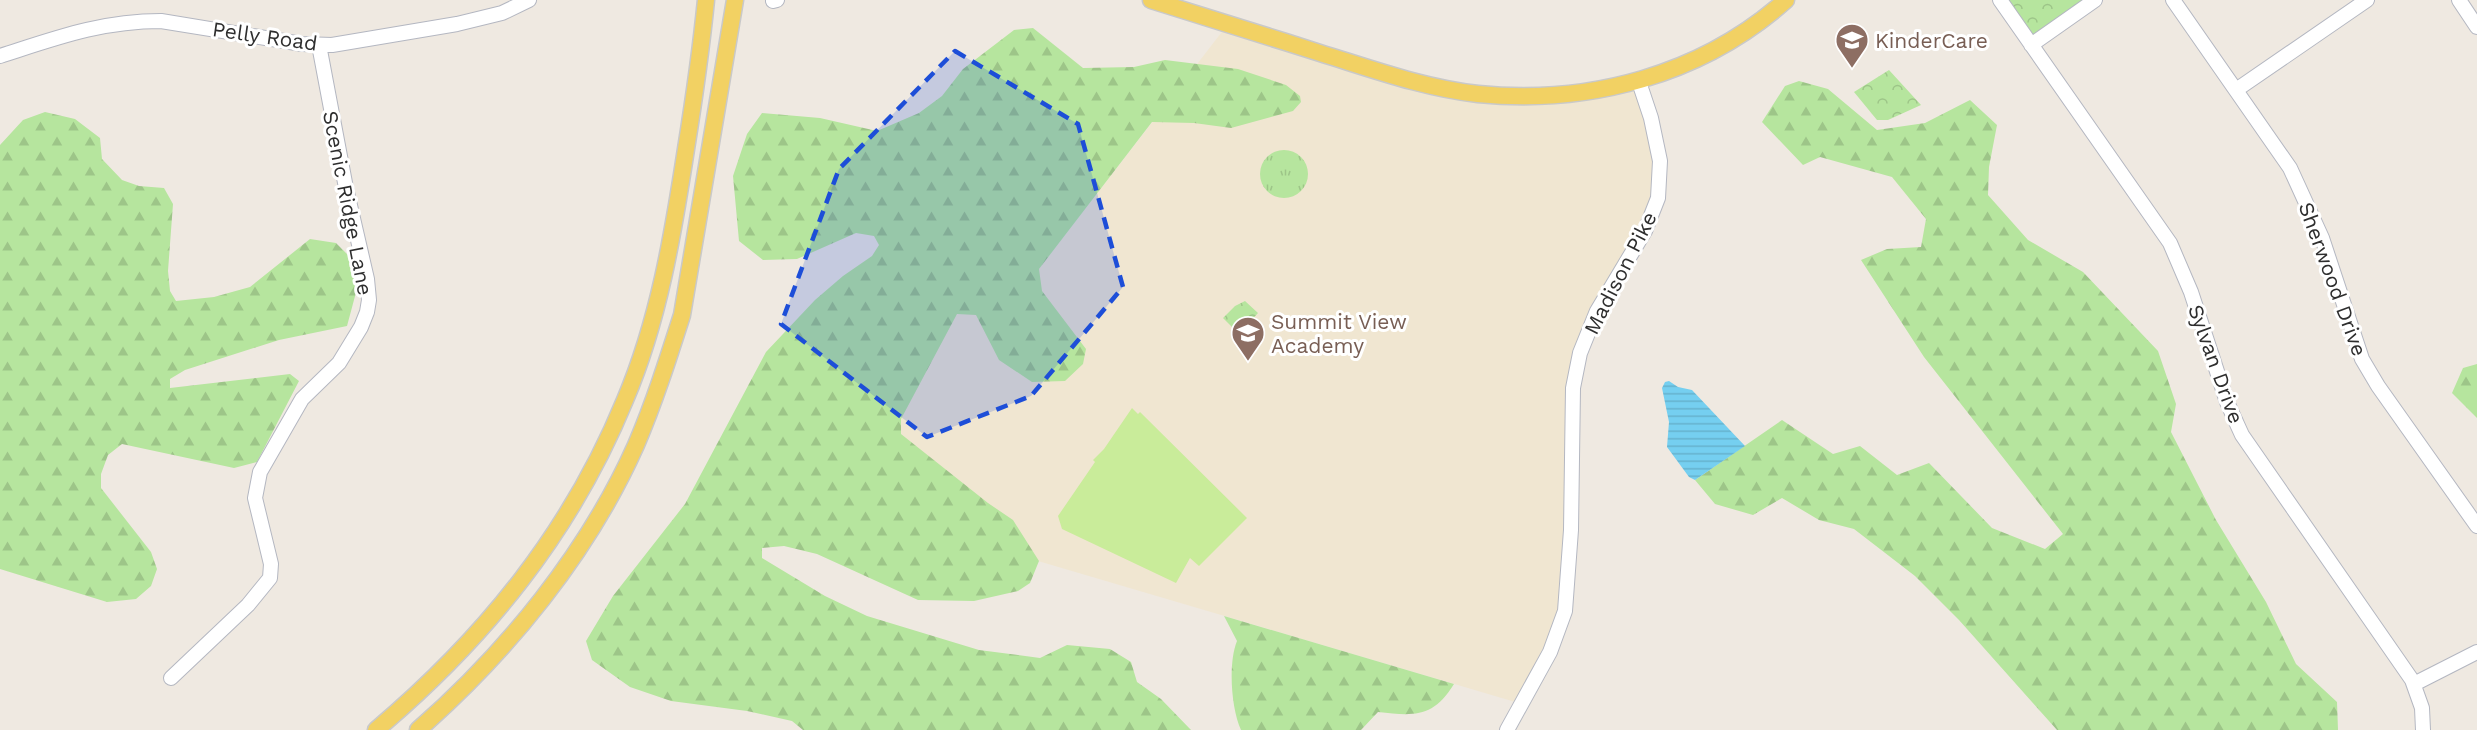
<svg xmlns="http://www.w3.org/2000/svg" width="2477" height="730" font-family="'Work Sans',sans-serif">
	<defs>
		<pattern id="grass-tufts" width="24" height="20" patternUnits="userSpaceOnUse" patternTransform="scale(1.5)"><rect width="24" height="20" fill="#b6e59e"/><path d="M3 7l-1-3M5 7V3M7 7l1-3M15 17l-1-3M17 17v-4M19 17l1-3" fill="none" stroke="#9dc588"/></pattern>
		<pattern id="forest-firs" width="22" height="20" patternUnits="userSpaceOnUse" patternTransform="scale(1.5)"><rect width="22" height="20" fill="#b6e59e"/><path d="M5 1l3.5 6h-7zM16 11l3.5 6h-7z" fill="#9dc588"/></pattern>
		<pattern id="park-crowns" width="20" height="18" patternUnits="userSpaceOnUse" patternTransform="scale(1.5)"><rect width="20" height="18" fill="#b6e59e"/><path d="M2 6a3 3 0 1 1 6 0M12 15a3 3 0 1 1 6 0" fill="none" stroke="#9dc588"/></pattern>
		<pattern id="water-rules" width="6" height="5" patternUnits="userSpaceOnUse" patternTransform="scale(1.5)"><rect width="6" height="5" fill="#75cff0"/><path d="M0 2.5h6" fill="none" stroke="#66b2ce"/></pattern>
	</defs>
	<rect width="100%" height="100%" fill="#efe9e1"/>
	<path fill="#f0e6d1" d="M1228,24l251,70 160,-12 12,36 7,80 -78,155 -15,258 -43,93 -680,-201 111,-206 55,12z"/>
	<path fill="url(#grass-tufts)" d="M1260 174a24 24 0 1 1 48 0a24 24 0 1 1-48 0Z"/>
	<path fill="url(#forest-firs)" d="M1033,28l50,40 51,-1 31,-7 73,9 48,16 14,11 1,6 -8,9 -62,17 -37,-5 -42,-1 -113,147 3,22 44,58 -3,15 -18,17 -33,1 -33,-22 -23,-45 -19,-1 -56,105v15l87,69 25,17 26,41 -9,22 -12,8 -44,10 -56,-1 -101,-46 -33,-8 -22,2v10l63,38 42,20 112,34 61,8 27,-13 43,4 21,13 6,20 24,17 30,31h-388l-11,-9 -45,-10 -76,-10 -41,-14 -38,-27 -6,-19 27,-45 72,-92 81,-152 49,-52 28,-24 29,-20 7,-11 -5,-9 -18,-3 -59,26 -34,1 -24,-19 -6,-65 14,-42 15,-21 58,5 57,13 42,-18 23,-17 21,-27 51,-39z
		M1799,81l29,8 49,41 48,-7 45,-23 27,25 -8,42 -1,28 40,45 55,32 75,79 18,53 -5,28 45,88 50,82 30,62 41,38 1,28h-281l-98,-110 -44,-44 -61,-47 -35,-9 -37,-22 -29,17 -38,-11 -20,-24 87,-60 51,34 27,-8 37,29 32,-12 63,65 53,21 18,-15 -139,-177 -63,-97 26,-11 34,-2 5,-28 -34,-42 -72,-20 -17,8 -41,-43 23,-36z
		M45,112l30,7 25,19 2,21 20,21 17,6 25,2 9,16 -5,67 2,20 6,10 38,-4 36,-10 60,-48 26,4 13,13 9,29 -11,41 -68,14 -94,30 -15,9v9l120,-14 9,7 -42,81 -23,6 -112,-24 -14,11 -7,19v14l50,64 6,17 -6,17 -15,13 -29,3 -107,-33v-424l23,-25z
		M2477,364v54l-25,-25 11,-25z
		M1224,616l230,68c-21,34 -40,32 -76,28l-17,18h-120c-10,-22 -13,-67 -4,-89z"/>
	<path fill="url(#park-crowns)" d="M2000,0h95l-64,45z
		M1889,70l32,35 -33,15h-11l-23,-28z
		M1245,301l13,12 -19,21 -16,-16 12,-12z"/>
	<path fill="#c9ec9a" d="M1132,408l6,6 2,-2 107,106 -48,48 -9,-8 -14,25 -114,-54 -4,-13 37,-54 -2,-2 11,-11z"/>
	<path fill="url(#water-rules)" d="M1669,381l9,6 14,3 53,56 -50,34 -6,-3 -22,-30 2,-25 -7,-34 3,-6z"/>
	<g fill="none" stroke-linecap="round" stroke-linejoin="round">
		<g stroke="#b4b7c1" stroke-width="16">
			<path id="minor" d="M2000,0l170,243 21,49 36,110 15,33 170,245 10,28 1,22
				M2173,0l117,168 32,70 40,121 16,27 99,140
				M2459,0l18,27
				M773,1l4,-1
				M2031,45l64,-45
				M0,56c56,-18 101,-35 161,-35l141,23 30,1 125,-21 45,-11 27,-13
				M2236,90l131,-90
				M171,678l77,-73 22,-27 1,-14 -16,-66 5,-26 42,-73 37,-36 22,-36 6,-15 2,-12 -2,-21 -21,-91 -27,-143
				M2414,684l63,-32
				M1507,730l43,-78 15,-41 6,-81 2,-142 7,-35 17,-42 48,-80 13,-33 2,-37 -9,-43 -12,-36"/>
		</g>
		<g stroke="#c9c9c9" stroke-width="19">
			<path id="major" d="M1151,0c57,18 113,35 169,53 52,16 104,35 158,41 111,11 224,-19 308,-94
				M376,730c109,-92 195,-198 249,-330 34,-80 48,-166 61,-251 8,-50 15,-99 20,-149
				M418,730c89,-78 170,-177 218,-285 18,-42 32,-86 46,-130l53,-315"/>
		</g>
		<use href="#minor" stroke="#fff" stroke-width="14"/>
		<use href="#major" stroke="#f2d163" stroke-width="16"/>
	</g>
	<path fill="#1d4ed8" fill-opacity="0.2" stroke="#1d4ed8" stroke-width="4.5" stroke-dasharray="12 8" stroke-linejoin="round" d="M955,51l123,73 45,163 -92,109 -104,41 -146,-113 58,-155z"/>
	<defs>
		<g id="school-pin" transform="scale(1.725)"><path d="M0 17L-7.5 6A9.5 9.5 0 1 1 7.5 6Z" fill="#8d6e63" stroke="#fff"/><path d="M0-5L7-2L0 1L-7-2ZM-4 1L0 2.5L4 1V4Q0 6-4 4Z" fill="#fff"/></g>
	</defs>
	<g fill-rule="evenodd">
		<use href="#school-pin" x="1852" y="40"/>
		<use href="#school-pin" x="1248" y="333"/>
	</g>
	<g text-anchor="middle" dominant-baseline="central" stroke-width="6" stroke-linejoin="round" paint-order="stroke">
		<g font-size="21" fill="#2e2e2e" stroke="#fff">
			<text transform="translate(265 36) rotate(8)">Pelly Road</text>
			<text transform="translate(348 203) rotate(79)">Scenic Ridge Lane</text>
			<text transform="translate(1620 273) rotate(-63)">Madison Pike</text>
			<text transform="translate(2333 279) rotate(70)">Sherwood Drive</text>
			<text transform="translate(2216 364) rotate(70)">Sylvan Drive</text>
		</g>
		<g font-size="21" fill="#785e54" stroke="#fff" text-anchor="start">
			<text x="1875" y="40">KinderCare</text>
			<text x="1271" y="321">Summit View<tspan x="1271" dy="24">Academy</tspan></text>
		</g>
	</g>
</svg>
